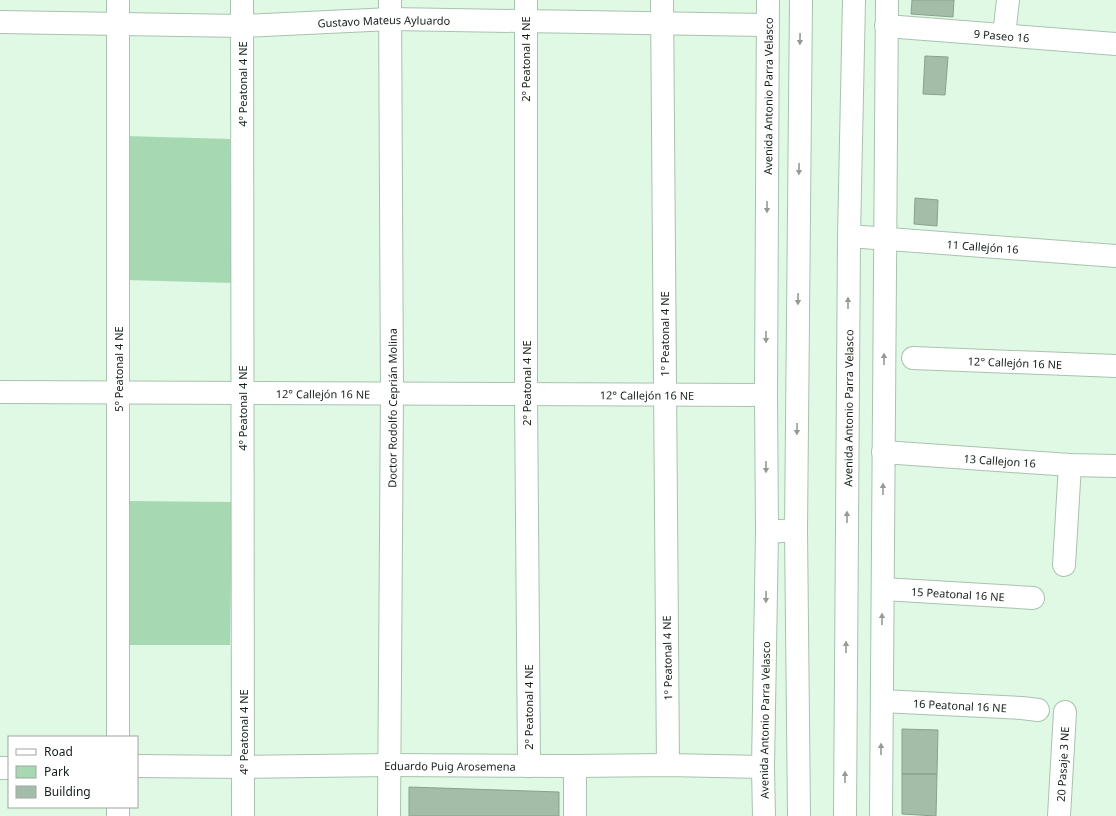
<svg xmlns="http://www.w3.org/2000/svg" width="1116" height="816" font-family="'Noto Sans',sans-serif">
	<rect width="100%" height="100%" fill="#dff9e5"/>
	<path fill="#a6d9b2" d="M125,136l105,3 2,144 -106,-3z
		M126,501l106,1 -2,143h-106z"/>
	<path fill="#a4bda9" stroke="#89a18f" d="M912,0h42l-1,17 -42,-3z
		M925,56l23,1 -3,38 -22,-1z
		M915,198l23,2 -1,26 -23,-2z
		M902,729l36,1 -1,44h-35z
		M902,774h35l-1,42 -34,-2z
		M409,787l150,5v24h-150z"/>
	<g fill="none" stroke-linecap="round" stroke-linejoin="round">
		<g stroke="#a9c2af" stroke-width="24">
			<g id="minor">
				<path d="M242,0l1,816"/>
				<path d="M526,0v394l3,372"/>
				<path d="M662,0l6,765"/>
				<path id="s1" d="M0,22l242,4 149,-7 377,6"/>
				<path id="s2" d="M886,26l230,18"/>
				<path d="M1004,35l4,-35"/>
				<path id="s3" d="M849,236l267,20"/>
				<path id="s4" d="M913,358l203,8"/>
				<path id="s5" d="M0,392l766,3"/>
				<path id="s6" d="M883,452l187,13 46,1"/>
				<path d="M1064,565l6,-100"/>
				<path id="s7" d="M883,589l150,9"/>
				<path id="s8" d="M882,701l140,7 16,2"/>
				<path d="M118,737v-737"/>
				<path id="s9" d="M137,766l106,1 146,-2 186,1 93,-1 95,2"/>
				<path d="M575,766v50"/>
				<path d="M0,768h9"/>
				<path d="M118,816v-9"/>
				<path id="s10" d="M389,816l3,-423 -2,-393"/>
				<path id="s11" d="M764,816l-1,-49 4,-235 -1,-137 2,-395"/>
				<path d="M881,816l6,-816"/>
				<path id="s12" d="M1059,816l6,-104"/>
			</g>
		</g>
		<g stroke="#a9c2af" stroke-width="24">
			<g id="major">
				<path d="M767,532l29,-2"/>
				<path d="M799,816l-3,-286 5,-530"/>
				<path id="s13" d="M845,816l4,-580 5,-236"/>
			</g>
		</g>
		<use href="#minor" stroke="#fff" stroke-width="22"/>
		<use href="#major" stroke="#fff" stroke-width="22"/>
	</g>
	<defs><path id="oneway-solid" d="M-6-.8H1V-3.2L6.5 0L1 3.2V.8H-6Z"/></defs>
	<g fill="#969a97">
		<use href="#oneway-solid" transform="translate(800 39) rotate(91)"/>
		<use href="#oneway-solid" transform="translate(799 169) rotate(91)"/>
		<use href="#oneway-solid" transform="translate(767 207) rotate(90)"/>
		<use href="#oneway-solid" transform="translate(798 299) rotate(91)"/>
		<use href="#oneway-solid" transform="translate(848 303) rotate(-90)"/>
		<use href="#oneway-solid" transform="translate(766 337) rotate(90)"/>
		<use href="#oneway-solid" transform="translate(884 359) rotate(-90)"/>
		<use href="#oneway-solid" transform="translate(797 429) rotate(91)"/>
		<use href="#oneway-solid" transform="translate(766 467) rotate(90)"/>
		<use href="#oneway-solid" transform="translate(883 489) rotate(-90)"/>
		<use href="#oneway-solid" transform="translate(847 517) rotate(-90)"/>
		<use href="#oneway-solid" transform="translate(766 597) rotate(91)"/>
		<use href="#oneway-solid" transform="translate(882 619) rotate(-90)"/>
		<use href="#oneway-solid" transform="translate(846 647) rotate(-90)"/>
		<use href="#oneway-solid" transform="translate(881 749) rotate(-90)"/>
		<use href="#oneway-solid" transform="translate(845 777) rotate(-90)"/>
	</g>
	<g text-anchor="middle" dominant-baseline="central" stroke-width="4" stroke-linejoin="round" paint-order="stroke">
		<g font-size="11" fill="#151f18" stroke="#fff">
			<text stroke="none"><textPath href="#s1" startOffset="384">Gustavo Mateus Ayluardo</textPath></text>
			<text stroke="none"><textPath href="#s2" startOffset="116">9 Paseo 16</textPath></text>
			<text transform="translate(525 59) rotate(-90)">2º Peatonal 4 NE</text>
			<text transform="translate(242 84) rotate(-90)">4º Peatonal 4 NE</text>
			<text stroke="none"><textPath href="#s11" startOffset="720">Avenida Antonio Parra Velasco</textPath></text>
			<text stroke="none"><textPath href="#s3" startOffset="134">11 Callejón 16</textPath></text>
			<text transform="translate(664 334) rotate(-90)">1º Peatonal 4 NE</text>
			<text stroke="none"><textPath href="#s4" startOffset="102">12° Callejón 16 NE</textPath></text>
			<text transform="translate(118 369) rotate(-90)">5º Peatonal 4 NE</text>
			<text transform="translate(526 383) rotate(-90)">2º Peatonal 4 NE</text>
			<text stroke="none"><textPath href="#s5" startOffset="323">12° Callejón 16 NE</textPath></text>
			<text stroke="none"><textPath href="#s5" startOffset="647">12° Callejón 16 NE</textPath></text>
			<text transform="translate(242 408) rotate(-90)">4º Peatonal 4 NE</text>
			<text stroke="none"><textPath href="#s10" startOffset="408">Doctor Rodolfo Ceprián Molina</textPath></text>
			<text stroke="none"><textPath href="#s13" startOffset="408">Avenida Antonio Parra Velasco</textPath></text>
			<text stroke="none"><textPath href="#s6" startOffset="117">13 Callejon 16</textPath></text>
			<text stroke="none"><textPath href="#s7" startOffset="75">15 Peatonal 16 NE</textPath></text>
			<text transform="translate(667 658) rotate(-91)">1º Peatonal 4 NE</text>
			<text stroke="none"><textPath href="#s8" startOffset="78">16 Peatonal 16 NE</textPath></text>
			<text transform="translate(528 707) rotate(-90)">2º Peatonal 4 NE</text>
			<text stroke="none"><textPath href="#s11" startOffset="96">Avenida Antonio Parra Velasco</textPath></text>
			<text transform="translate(243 732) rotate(-90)">4º Peatonal 4 NE</text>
			<text stroke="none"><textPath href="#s12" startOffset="52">20 Pasaje 3 NE</textPath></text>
			<text stroke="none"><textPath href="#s9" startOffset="313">Eduardo Puig Arosemena</textPath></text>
		</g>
	</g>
	<rect x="8" y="736" width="130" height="72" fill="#ffffff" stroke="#a1a5a3"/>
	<rect x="16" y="749" width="20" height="6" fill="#ffffff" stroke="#a1a5a3"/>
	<text x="44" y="756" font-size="12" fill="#151f18">Road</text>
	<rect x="16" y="766" width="20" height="12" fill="#a6d9b2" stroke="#a1a5a3"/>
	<text x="44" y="776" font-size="12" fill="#151f18">Park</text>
	<rect x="16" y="786" width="20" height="12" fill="#a4bda9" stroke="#a1a5a3"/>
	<text x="44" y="796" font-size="12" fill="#151f18">Building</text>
</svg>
